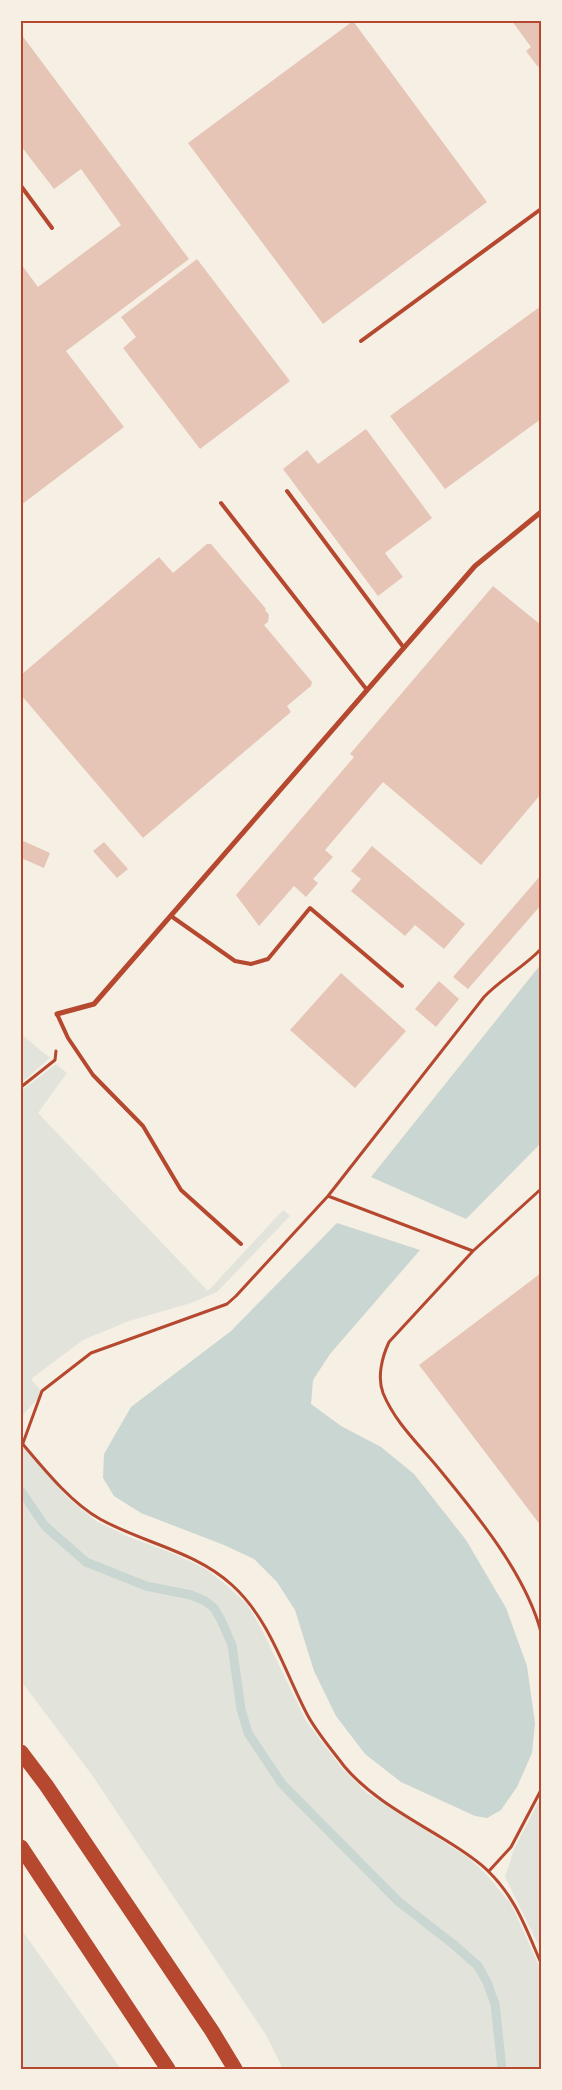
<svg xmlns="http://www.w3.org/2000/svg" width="562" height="2090" font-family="Raleway,sans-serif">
	<rect width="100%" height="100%" fill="#f6efe4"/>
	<path fill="#e2e4dc" d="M21,1034l29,24 -29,25z
		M56,1064l11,9 -29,40 170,178 75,-81 7,6 -73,76 -26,11 -62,18 -46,19 -52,39 12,14 -22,24v-326z
		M21,1445l47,53 28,23 33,16 43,16 34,16 19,15 22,20 14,24 45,93 35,46 26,26 102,65 17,16 25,30 30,66v99h-258l-17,-34 -174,-260 -71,-94z
		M541,1797v153l-36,-73 9,-28z
		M21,1929l100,140h-100z"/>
	<path fill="#c9d6d2" d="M541,964v179l-75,76 -95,-42z
		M337,1223l83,27 -90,104 -17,26 -2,24 30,22 40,21 33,27 52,66 40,68 21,58 8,57 -3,30 -15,34 -16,23 -14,8 -12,-2 -74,-34 -36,-28 -29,-38 -22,-45 -19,-61 -18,-28 -23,-23 -30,-14 -83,-32 -27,-17 -11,-18 1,-24 27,-47 100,-76z"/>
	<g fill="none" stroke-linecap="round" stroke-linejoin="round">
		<path stroke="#c9d6d2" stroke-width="9" d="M21,1491l24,35 41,36 60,24 45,9 14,6 9,7 7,12 11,25 9,64 7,24 34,51 117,118 54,42 25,22 9,16 8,22 7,65"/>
	</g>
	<path fill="#e6c5b7" d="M353,21l134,181 -164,122 -135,-181z
		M512,21h29v43l-3,3 -12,-16 5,-4z
		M21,34l168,225 -123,92 58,76 -103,78v-241l17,23 83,-62 -40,-56 -27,20 -33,-43z
		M197,259l93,122 -90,68 -77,-101 13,-11 -15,-20z
		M541,306v113l-96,70 -55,-73z
		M366,429l66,89 -47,35 18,24 -25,19 -95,-127 24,-19 11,14z
		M207,544h4l55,65 -1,1 4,5 -1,7 -4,3 48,57 -1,4 -24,20 4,6 -148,126 -122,-143v-20l138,-118 14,16z
		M493,586l48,39v169l-60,71 -98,-83 -58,68 8,7 -20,22 5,4 -12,14 -12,-11 -35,40 -23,-31 118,-138 -4,-3z
		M21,840l29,13 -6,15 -23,-10z
		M104,842l24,27 -11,9 -24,-27z
		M372,846l93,78 -21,25 -29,-24 -10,11 -54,-45 10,-12 -10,-8z
		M541,875v30l-73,84 -15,-12z
		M341,973l65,58 -51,57 -65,-58z
		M439,981l20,18 -23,28 -21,-18z
		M541,1273v253l-122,-161z"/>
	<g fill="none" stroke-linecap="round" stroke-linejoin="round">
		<path stroke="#b5482f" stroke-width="3" d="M21,1087l34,-27 1,-9
			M541,1189l-68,62 -84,91c-7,15 -12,35 -6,51 13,32 40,55 61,82 37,45 82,101 97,157
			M328,1196l145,55
			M21,1442c22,26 50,61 79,77 43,24 95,32 132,66 38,34 53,88 76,131 10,18 24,34 36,50 26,31 64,51 98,72 16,10 33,20 46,33 28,27 38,58 53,92
			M23,1443l19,-52 49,-38 136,-49 9,-8 92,-100 156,-199c17,-18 40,-30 57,-48
			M489,1871l22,-24 30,-57"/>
		<path stroke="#b5482f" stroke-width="4" d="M21,186l31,42
			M361,341l180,-132
			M287,491l117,157
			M221,503l146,187
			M171,916l64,45 16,3 17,-5 42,-51 92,78
			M57,1014l11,24 25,37 50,51 38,64 60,54"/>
		<path stroke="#b5482f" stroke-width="5" d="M57,1014l37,-10 381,-438 66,-54"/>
		<path stroke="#b5482f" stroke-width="15" d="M21,1752l25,33 166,246 23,38
			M21,1847l147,222"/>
	</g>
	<rect width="562" height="2090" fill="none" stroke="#f6efe4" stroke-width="45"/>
	<rect x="22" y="22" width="518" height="2046" fill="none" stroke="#b5482f" stroke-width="2"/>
</svg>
